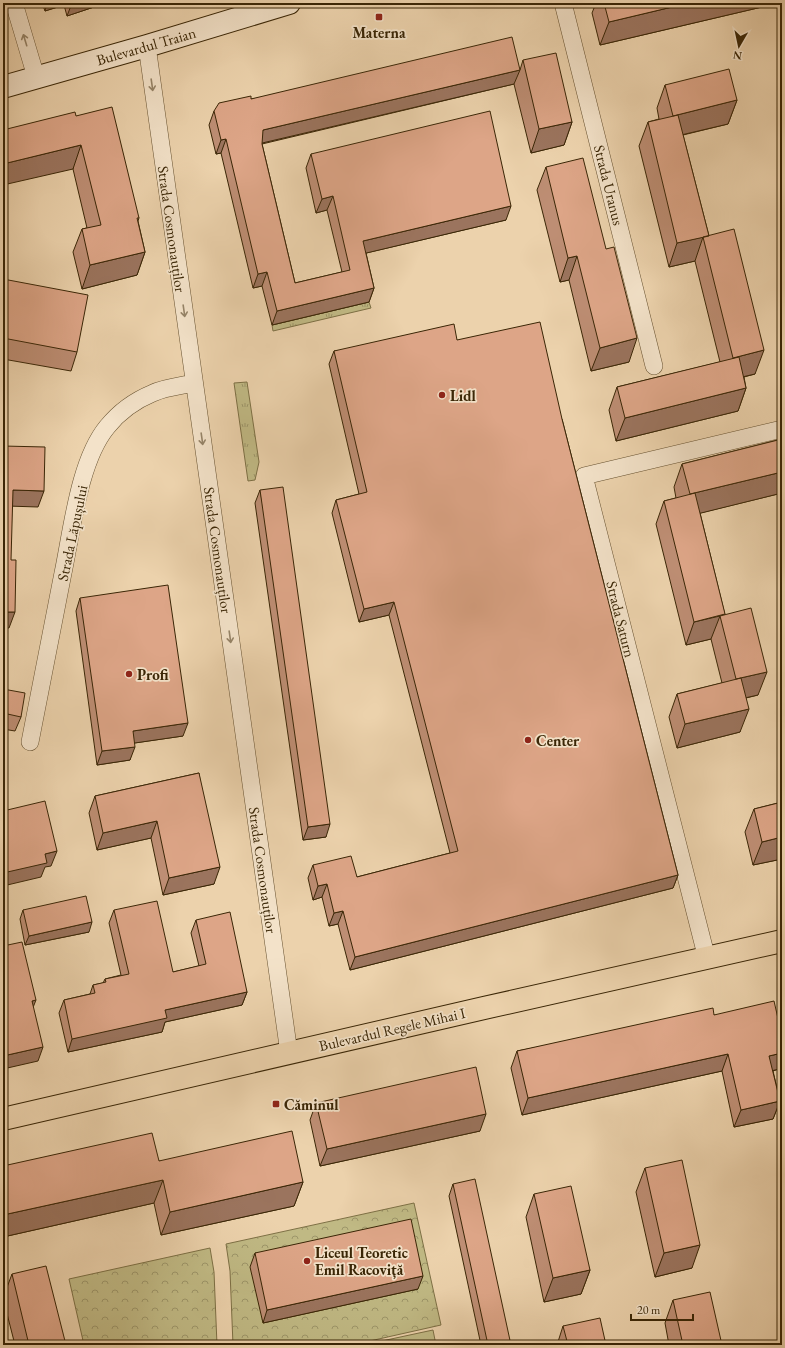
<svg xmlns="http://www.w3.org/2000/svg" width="785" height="1348" font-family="'EB Garamond',serif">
	<defs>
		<pattern id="grass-tufts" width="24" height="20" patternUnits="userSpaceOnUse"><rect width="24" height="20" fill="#c0b984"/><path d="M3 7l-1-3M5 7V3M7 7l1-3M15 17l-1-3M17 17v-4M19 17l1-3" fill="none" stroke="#9d966a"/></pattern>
		<pattern id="forest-crowns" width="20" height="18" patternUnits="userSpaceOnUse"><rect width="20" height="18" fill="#c0b984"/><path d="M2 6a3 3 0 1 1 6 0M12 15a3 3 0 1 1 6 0" fill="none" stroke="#9d966a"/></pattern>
	</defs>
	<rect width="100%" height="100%" fill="#ecd2ac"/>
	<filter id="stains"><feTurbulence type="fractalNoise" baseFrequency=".005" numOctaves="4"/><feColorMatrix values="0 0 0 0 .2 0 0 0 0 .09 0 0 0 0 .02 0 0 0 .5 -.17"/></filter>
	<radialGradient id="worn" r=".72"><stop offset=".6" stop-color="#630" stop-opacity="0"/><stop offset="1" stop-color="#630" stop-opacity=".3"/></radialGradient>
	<path fill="url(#grass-tufts)" stroke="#7d7045" d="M369,302l2,6 -98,23 -1,-6z
		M247,382l12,80 -4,18 -7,1 -14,-98z"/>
	<path fill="url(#forest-crowns)" stroke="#7d7045" d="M414,1203l27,122 -89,20h-119l-3,-74 -4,-27z
		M210,1248l4,24 3,73h-133l-15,-66z"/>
	<path fill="#c0b984" stroke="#7d7045" d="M433,1330l3,15h-73z"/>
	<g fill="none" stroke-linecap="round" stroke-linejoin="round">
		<g stroke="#665130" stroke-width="18">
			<path id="street" d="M14,3l22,74
				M563,3l91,363
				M147,46l142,1007
				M30,742c11,-56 22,-112 33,-169 9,-43 16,-112 44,-146 12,-15 29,-27 46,-34 13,-6 28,-7 41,-10
				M707,959l-123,-483 198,-47"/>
		</g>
		<g stroke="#3a2606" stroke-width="24">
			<path id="secondary" d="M3,87l144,-41 142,-43"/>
		</g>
		<g stroke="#3a2606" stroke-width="24">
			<path id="primary" d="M3,1119l481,-111 298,-67"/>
		</g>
		<use href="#street" stroke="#f3e2c9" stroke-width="17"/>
		<use href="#secondary" stroke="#f3e2c9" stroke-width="22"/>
		<use href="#primary" stroke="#ecd2ac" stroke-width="22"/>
	</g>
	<path fill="#be8e74" stroke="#3a2606" d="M42,3h64l-39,13 -3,-11 -19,6z
		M596,3h183l-179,42 -8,-32z
		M523,60l49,62 -8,23 -33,8 -17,-69 -252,60 33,139 47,-11 -15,-62 -11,3 -10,-45 5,-14 195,66 -140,33 8,35 -5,14 -97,23 -10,-39 -9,2 -32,-135 -5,1 -7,-29 5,-14 37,-12 269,-29z
		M665,85l72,15 -9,24 -45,11 26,101 46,138 -11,3 2,11 -8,23 -122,30 -7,-31 8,-23 103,-25 -25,-101 -26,6 -30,-121 9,-24 11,-3 -2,-11z
		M76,116l63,102 -1,3 7,31 -8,23 -55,14 -9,-37 9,-23 5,-1 -14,-59z
		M546,167l83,195 -38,9 -22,-91 -9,2 -23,-92z
		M3,279l74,73 -6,19 -68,-12z
		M457,340l105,79 116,456 -5,13 -323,82 -12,-46 -9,2 -7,-29 -9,3 -5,-22 5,-13 44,12 93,-24 -61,-238 -30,7 -27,-109 4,-13 23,-6 -30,-130 5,-13z
		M782,439v54l-82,20 25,102 33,80 -12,3 -6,34 -63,16 -8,-31 8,-23 45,-11 -11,-44 -25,6 -30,-121 8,-23 12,-3 -2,-11 8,-23z
		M260,490l66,347 -23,3 -48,-337z
		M80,598l103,138 -49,7 -4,17 -33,5 -21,-154z
		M3,689l18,28 -6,14 -12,-2z
		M199,773l15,111 -51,11 -12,-57 -54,12 -8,-37 6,-17z
		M782,802v57l-29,6 -8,-33 9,-23z
		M23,910l66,22 -64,13 -5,-26z
		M114,910l59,62 26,-6 -8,-33 5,-13 51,72 -5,13 -77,17 -3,10 -94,20 -9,-39 5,-13 26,-6 3,-9 10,-2 2,-4 16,-4 -12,-52z
		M714,1015l68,21v26l-3,7 -6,2 7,30 -7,18 -39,8 -12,-56 -200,44 -11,-47 6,-17z
		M316,1103l164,28 -160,35 -10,-46z
		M159,1161l144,21 -9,24 -133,29 -7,-32 -151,34v-71z
		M645,1168l47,100 -37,9 -19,-85z
		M453,1184l58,161h-30l-32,-149z
		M534,1194l56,76 -9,24 -37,8 -18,-85z
		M255,1253l163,36 -155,34 -13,-56z
		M12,1274l54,71h-51l-12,-47z
		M673,1300l49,45h-53l-4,-22z
		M563,1326l43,19h-49z"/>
	<path fill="#9b745e" stroke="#3a2606" d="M47,3h17v2l-19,6z
		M72,3h34l-39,13z
		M689,3h90l-179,42 9,-23z
		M520,70l-6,14 -256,60 5,-14z
		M737,100l-9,24 -64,15 9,-23z
		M572,122l-8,23 -33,8 8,-24z
		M226,139l-5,14 -5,1 5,-14z
		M81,145l-8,24 -70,16v-21z
		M333,196l-6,14 -11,3 6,-14z
		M511,206l-5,14 -148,35 5,-14z
		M703,237l-8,24 -26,6 8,-24z
		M145,252l-8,23 -55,14 8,-24z
		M577,256l-8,24 -9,2 8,-24z
		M267,272l-5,14 -9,2 5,-14z
		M374,288l-5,14 -97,23 5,-14z
		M637,338l-8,24 -38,9 9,-23z
		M764,350l-9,24 -30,7 8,-23z
		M746,388l-8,23 -122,30 9,-23z
		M782,472v21l-101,25 9,-24z
		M13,490l31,1 -6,16 -31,-1z
		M394,602l-5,13 -30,7 5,-13z
		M3,612h12l-6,16h-6z
		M720,616l-9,23 -25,6 8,-23z
		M767,672l-9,23 -31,7 9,-23z
		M749,709l-9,23 -63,16 8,-24z
		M188,723l-5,13 -55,8 5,-13z
		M135,747l-5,13 -33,5 5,-14z
		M157,821l-6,17 -54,12 6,-17z
		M330,824l-4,13 -23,3 5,-13z
		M782,837v22l-29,6 9,-23z
		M57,851l-6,15 -6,1 -4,10 -38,9v-13l42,-19z
		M220,867l-6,17 -51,11 6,-17z
		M678,875l-5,13 -323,82 5,-13z
		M327,884l-5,13 -9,3 5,-14z
		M343,911l-5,13 -9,2 5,-13z
		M92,922l-3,10 -64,13 4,-9z
		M247,992l-5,13 -77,17 -3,10 -94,20 4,-13 93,-29z
		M36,1000l-6,15 2,-14z
		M43,1047l-5,14 -35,8v-13z
		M782,1053v9l-3,7 -16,4 6,-17z
		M728,1054l-6,17 -200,44 6,-17z
		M780,1101l-7,18 -39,8 7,-17z
		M486,1114l-6,17 -160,35 7,-17z
		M163,1180l-9,23 -151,34v-22z
		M303,1182l-9,24 -133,29 9,-23z
		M700,1245l-8,23 -37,9 9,-24z
		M590,1270l-9,24 -37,8 9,-24z
		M423,1276l-5,13 -155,34 4,-13z"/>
	<path fill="#dda587" stroke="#3a2606" d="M604,3h85l-80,19z
		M512,37l8,33 -257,60 -1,14 33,139 55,-13 -17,-74 -11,3 -11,-45 179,-43 21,95 -148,35 11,47 -97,23 -10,-39 -9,2 -32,-135 -5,1 -7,-29 5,-8 32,-7v3z
		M556,53l16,69 -33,7 -16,-69z
		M729,69l8,31 -64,16 -8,-31z
		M112,107l27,111h-2l8,34 -55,13 -8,-36 19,-4 -20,-80 -78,19v-34l72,-18 1,4z
		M678,115l31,121 -32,7 -29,-121z
		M583,158l23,91 8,-2 23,91 -37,10 -23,-92 -9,2 -22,-91z
		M734,229l30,121 -31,8 -30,-121z
		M3,279l85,16 -11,57 -74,-14z
		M540,322l22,97 116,456 -323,82 -12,-46 -9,2 -7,-29 -9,2 -5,-21 38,-9 6,21 101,-26 -64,-249 -30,7 -28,-109 31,-8 -33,-141 120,-27 3,16z
		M739,357l7,31 -121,30 -8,-31z
		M782,439v33l-92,22 -8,-30z
		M3,446l42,1 -1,44 -31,-1 -2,70h5l-1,52h-12z
		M283,487l47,337 -22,3 -48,-337z
		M695,493l30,121 -31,8 -30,-121z
		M168,585l20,138 -55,8 2,16 -33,4 -22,-153z
		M751,608l16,64 -31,7 -16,-63z
		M741,678l8,31 -64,15 -8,-30z
		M3,689l22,4 -4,24 -18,-4z
		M199,773l21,94 -51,11 -12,-57 -54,12 -8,-37z
		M45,801l12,50 -12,3 2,9 -44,10v-62z
		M782,802v35l-20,5 -8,-33z
		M86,896l6,26 -63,14 -6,-26z
		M157,901l16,71 33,-8 -10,-44 34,-8 17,80 -82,18 2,8 -95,21 -8,-39 31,-7 -2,-8 13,-3 -1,-3 24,-5 -15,-64z
		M22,942l14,58 -4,1 11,46 -40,9v-110z
		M774,1001l8,35v17l-13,3 11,45 -39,9 -13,-56 -200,44 -11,-47 196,-43 1,7z
		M476,1067l10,47 -159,35 -11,-46z
		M292,1131l11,51 -133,30 -7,-32 -160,35v-49l149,-33 7,28z
		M682,1160l18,85 -36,8 -19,-85z
		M475,1179l36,166h-23l-35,-161z
		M571,1186l19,84 -37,8 -19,-84z
		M411,1219l12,57 -156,34 -12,-57z
		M46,1266l20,79h-37l-17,-71z
		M710,1292l12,53h-39l-10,-45z
		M600,1318l6,27h-38l-5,-19z"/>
	<defs><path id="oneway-shaft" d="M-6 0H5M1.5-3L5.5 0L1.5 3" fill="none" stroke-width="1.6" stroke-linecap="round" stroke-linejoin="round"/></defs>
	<g stroke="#968468">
		<use href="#oneway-shaft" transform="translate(25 40) rotate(-107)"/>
		<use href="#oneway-shaft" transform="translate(152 85) rotate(82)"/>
		<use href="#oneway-shaft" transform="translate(184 311) rotate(82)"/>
		<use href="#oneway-shaft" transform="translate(202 439) rotate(82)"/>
		<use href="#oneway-shaft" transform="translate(230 637) rotate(82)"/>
	</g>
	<g fill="#8f2418" stroke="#f3e2c9" stroke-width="1.5">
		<rect x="375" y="13" width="8" height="8" rx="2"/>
		<circle cx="442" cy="395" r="4"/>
		<circle cx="129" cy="674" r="4"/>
		<circle cx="528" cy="740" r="4"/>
		<rect x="272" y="1100" width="8" height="8" rx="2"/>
		<circle cx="307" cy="1261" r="4"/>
	</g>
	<g text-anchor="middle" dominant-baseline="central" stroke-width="3.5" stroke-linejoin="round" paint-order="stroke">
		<g font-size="15" font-weight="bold" fill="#3a2606" stroke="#f3e2c9" text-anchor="start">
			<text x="379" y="32" text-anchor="middle">Materna</text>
			<text x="450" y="395">Lidl</text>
			<text x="137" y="674">Profi</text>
			<text x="536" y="740">Center</text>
			<text x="284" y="1104">Căminul</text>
			<text x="315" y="1252">Liceul Teoretic<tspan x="315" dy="17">Emil Racoviță</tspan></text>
		</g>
		<g font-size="15" fill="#3a2606" stroke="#f3e2c9">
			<text transform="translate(146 46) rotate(-16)">Bulevardul Traian</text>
			<text transform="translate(609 185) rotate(76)">Strada Uranus</text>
			<text transform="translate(172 229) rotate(82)">Strada Cosmonauților</text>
			<text transform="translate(72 533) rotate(-78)">Strada Lăpușului</text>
			<text transform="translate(218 550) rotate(82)">Strada Cosmonauților</text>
			<text transform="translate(621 619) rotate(76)">Strada Saturn</text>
			<text transform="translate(263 870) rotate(82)">Strada Cosmonauților</text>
			<text transform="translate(392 1029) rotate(-13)">Bulevardul Regele Mihai I</text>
		</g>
	</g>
	<rect width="785" height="1348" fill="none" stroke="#ecd2ac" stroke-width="16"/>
	<rect x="4" y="4" width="777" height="1340" fill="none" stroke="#3a2606" stroke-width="2"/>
	<rect x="8" y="8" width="769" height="1332" fill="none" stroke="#3a2606"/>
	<g transform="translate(739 46) rotate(189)" stroke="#f3e2c9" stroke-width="3" paint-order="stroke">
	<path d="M0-3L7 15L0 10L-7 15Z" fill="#3a2606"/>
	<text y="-6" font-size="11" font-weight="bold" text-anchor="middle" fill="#3a2606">N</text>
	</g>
	<path d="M631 1314v6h62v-6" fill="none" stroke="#3a2606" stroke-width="2"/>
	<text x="637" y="1314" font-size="12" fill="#3a2606" stroke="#f3e2c9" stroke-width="3" paint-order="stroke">20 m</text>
	<rect width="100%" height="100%" filter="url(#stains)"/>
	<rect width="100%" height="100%" fill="url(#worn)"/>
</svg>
